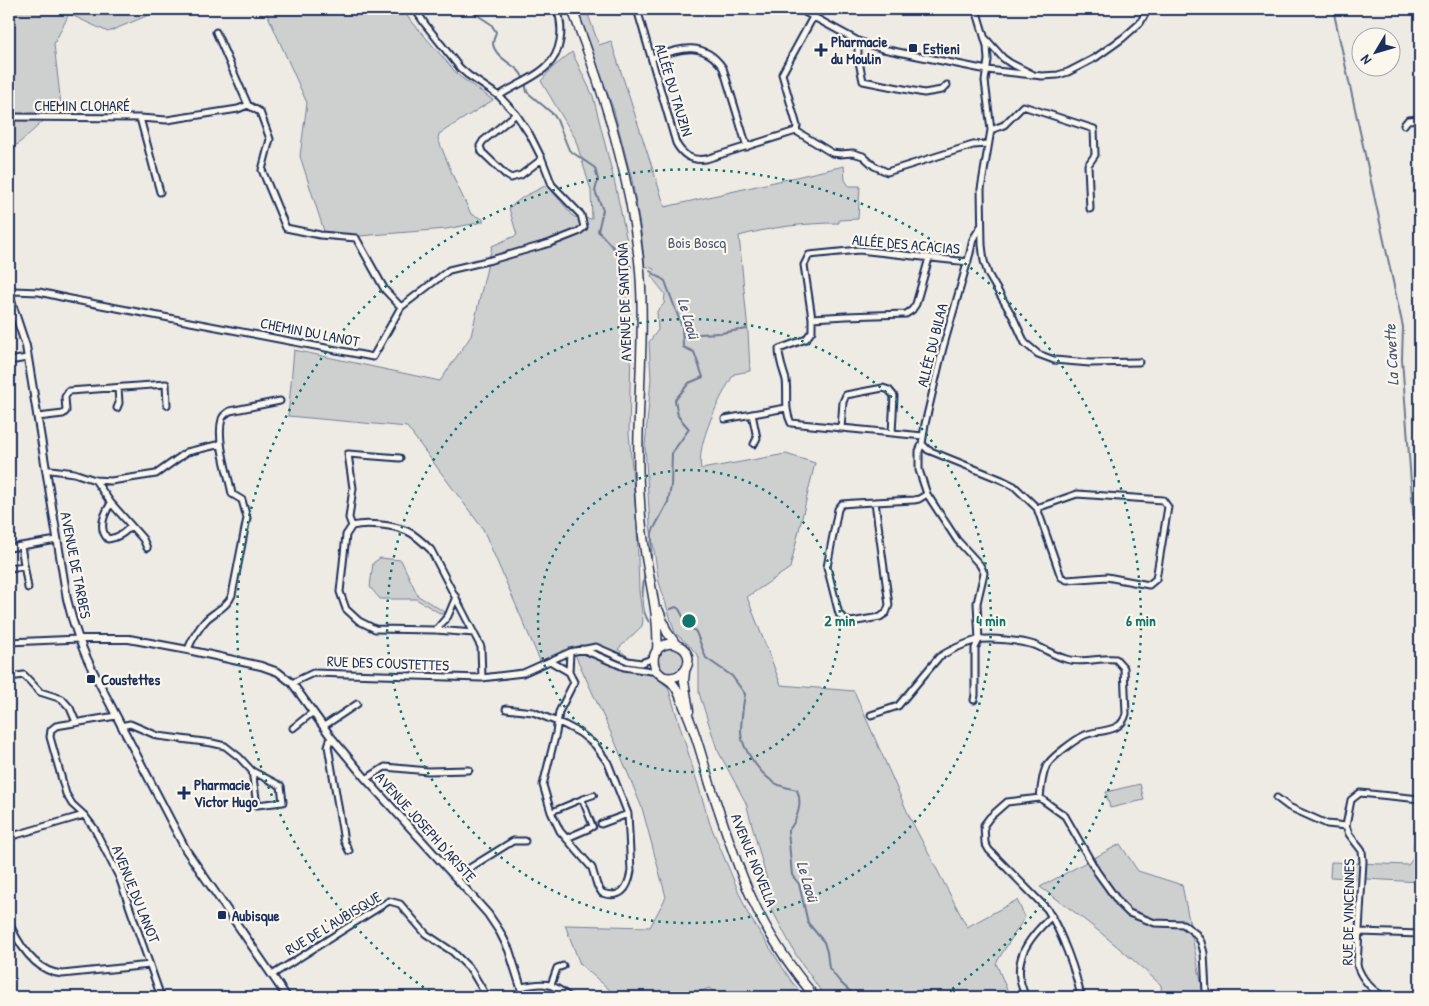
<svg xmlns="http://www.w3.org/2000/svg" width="1429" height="1006" font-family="'Patrick Hand',sans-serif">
	<rect width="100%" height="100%" fill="#eeebe4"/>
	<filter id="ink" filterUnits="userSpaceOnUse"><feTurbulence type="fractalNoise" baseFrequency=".02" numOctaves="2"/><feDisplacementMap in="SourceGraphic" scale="10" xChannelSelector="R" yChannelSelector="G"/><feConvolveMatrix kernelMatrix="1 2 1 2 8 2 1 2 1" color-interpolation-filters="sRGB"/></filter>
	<g filter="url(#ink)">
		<path fill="#cecfcf" stroke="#747f96" d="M9,9h143l4,3 -48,20 -39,-18 -15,30 7,61 -44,40 -8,-6z
			M265,9h136l58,67 34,24 -54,34 -1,5 18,44 15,31 12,5v3l-37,7 -87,7 -35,-5 -24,-75 7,-53z
			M577,9h9l13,36 12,-4 54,166 179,-41 1,14 4,6h11l-2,33 -19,1v3c-33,0 -68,4 -100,13l9,96 2,39 -16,3c-14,23 -38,69 -33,95l85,-15 29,9 -25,105 -43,29 34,88 73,6 56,127 57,109 50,-27 8,17 -29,46 11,27 7,7h-189l-29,-42 -26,-49 -3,-26 -21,-77 -29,-54 -18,-56v-36l-9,-11 -15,-13 -16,-51 -9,-57 -5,-79 6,-67 -2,-37 9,-12 -1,-19 7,-7 1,-10 -14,-18 3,-7 -9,-3 -4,-35 -9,-51 -18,-69z
			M572,52l21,44 22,88 13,62 3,100 -2,87 8,94 2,64 4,29 -1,6 -24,23 50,38 42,137 38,90 44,68 13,15h-85l-11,-9 -21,9h-70l-38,-33 -15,-39 85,2 16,-30 -24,-89 -26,-64 -44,-96 -31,15 -58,-134 -76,-102 -119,-11 6,-66 146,31 31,-45 21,-90 25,-11 -8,-27 14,-11 24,-12 27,32 18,2 -1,-29 -16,-52 -34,-57 11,-13z
			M380,558l21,2 17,36 27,16 -2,3 -27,-16h-36l-10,-12 3,-24z
			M658 661a13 13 0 1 1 26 0a13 13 0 1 1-26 0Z
			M1140,784l4,16 -34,8 -4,-16z
			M1417,799h3v83l-90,-5 1,-15 77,3 5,-6z
			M1120,844l18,27 44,14 22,112h-42l-1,-12c-38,-35 -78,-68 -121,-98z"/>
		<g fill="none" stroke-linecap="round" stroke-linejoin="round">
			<path stroke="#6d7892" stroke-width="2" d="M468,9l23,15 5,8c-1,3 -3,9 -3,12 2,12 17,19 25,26 5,5 8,15 9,22l26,22 4,6 12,30 26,18 3,12 -3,11 8,19 -5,21 33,36
				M1333,9l70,318 -1,32 16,220 2,9
				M650,271l15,10 17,46 1,20 11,5 9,25 -14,6 -14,17 3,16 11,13 -17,24 -1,33 -3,16 -16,30 -1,25
				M741,330l6,-1
				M721,333l18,-3
				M699,334l20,-1
				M683,336l14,-2
				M645,571c-2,15 -6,38 4,51
				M671,609l5,-2 3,2 7,13 10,10 10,26 26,18 13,18c-2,12 -4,26 -4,39 1,16 20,42 34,50 6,4 15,5 22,7 6,13 0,31 -9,41l4,44 7,9 9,39 16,19 3,10 2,16 11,14 16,15"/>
			<g stroke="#1b2f5e" stroke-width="8">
				<path id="pedestrian" d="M582,799l12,-4
					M551,812l31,-13 11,28"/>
			</g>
			<g stroke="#1b2f5e" stroke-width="9">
				<path id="minor" d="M637,9l39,134c7,13 16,18 30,16l90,-28 36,22 8,1 13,-1 10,3 11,10 13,6 86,-27 15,-1
					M799,9l59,32 25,8 104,21 55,6 16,-1 10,-3 27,-14 28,-20 17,-15 8,-14
					M976,9l11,37 1,14 -3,21 6,49 -10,59 1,56 2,16 4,13 25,43 12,26 13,11 16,6 36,3 49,-1
					M216,32l32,73 12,7 10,27 -8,31 24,58 34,7 36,3 29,52 16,17
					M986,39l17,19 7,5 22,11
					M858,41v16l5,24 61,12 18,-3 5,-5
					M652,58c27,-9 51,-19 71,10l24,79
					M499,96c14,-10 36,-18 47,-29 16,-14 18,-39 11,-58
					M516,114l-33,27 -3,5 2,6 24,23 5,3 10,-3 21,-16
					M9,117l131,1 20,74
					M140,118l27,2 71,-11 10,-4
					M1404,125l4,-5 12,-1
					M991,130l13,-5 19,-19 71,23 1,26 -7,10 2,44
					M796,131l1,-5 -15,-52 31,-57
					M9,292l4,-1 26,1 36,8 298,57 28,-50 48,-37 42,-10 59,-17 28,-11 6,-5 -3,-12 -29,-30 -10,-26 -12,-24 -14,-21 -17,-18 -31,-21 -8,-7 -35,-44 -10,-15
					M812,318l34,-2 60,-2 6,-4 4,-6 13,-46
					M9,361l18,-3
					M117,408l2,-5 -1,-15
					M752,414l5,24 -3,6
					M38,417l25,-3 3,-3 -1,-14 4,-6 97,-7 1,21
					M725,419l61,-11
					M841,429l2,-27 3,-7 37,-7 6,2 5,6 -2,37
					M923,436l-132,-13c-7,-14 -3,-28 -5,-43 -3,-11 -7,-19 -7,-31l27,-10 6,-8v-13l-8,-53 5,-10 50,-5 109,12
					M922,444l6,6 74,30 12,6 23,22 24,69 6,3 40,-3 42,8 7,-6 12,-72 -5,-7 -86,-6 -40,14
					M46,470h5l23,3 21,7 16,1 45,-7 31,-22 34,-8
					M95,480l16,23 32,36 4,9
					M875,502l14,103 -3,8 -6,4 -29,5 -6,-2 -6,-6 -12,-47 11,-58 4,-5 13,-1 59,-3 5,-1 8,-5
					M111,503c-7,11 -13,26 -3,36 10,-1 16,-6 23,-13
					M352,526l-3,-8 4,-30 -5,-34 52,4
					M21,546l36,-6
					M9,548l12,-2 7,42
					M9,568l15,-2
					M436,630l12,-14 8,-19
					M474,633l-38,-3 -61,-1 -16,-8 -13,-12 -6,-17 6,-57 6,-9c14,-4 41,-1 55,5 9,4 17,12 24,19l50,97 1,31
					M9,642l70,-3
					M582,649l42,18 34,5
					M188,650c3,-10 12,-24 19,-31 9,-8 21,-13 25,-24l15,-77 -5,-18 -10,-6c-4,-21 -16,-55 -10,-75 1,-4 5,-6 8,-8l50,-10
					M550,661l19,11
					M9,677l15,-2 16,17 22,7 8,9 6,14
					M292,683l21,-10 169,5 41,-5 47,-21 26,-5 32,14 13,2 13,-5
					M974,700l1,-5v-47l4,-8 -2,-37 7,-30 -4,-8 -23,-25 -30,-46 -8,-24v-19l3,-7 3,-20 18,-76 27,-95 3,-14 8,-13
					M506,709l27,3 32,13 15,8 15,12 13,18 20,51 3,57c-3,18 -10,28 -29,22l-5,-8 -5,-17 -32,-37 -9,-19 -8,-27 13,-52 3,-21 15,-30 -5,-10 1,-20
					M871,715l27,-9 41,-49c11,-7 25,-13 38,-17 13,-3 44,1 57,5 11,4 21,11 32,14 16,5 34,-2 50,0l8,9 2,46c-5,20 -26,15 -41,21 -9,4 -35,23 -39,32 -4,9 -5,21 -6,31
					M116,716l-60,10 -5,4 -1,7 16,57 6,10 12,11 10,13 25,49 42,120
					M121,726l9,-2 28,12 54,7 13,3 14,11 13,14 29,15 2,16 -26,3 -5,-34
					M324,726l33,-22
					M293,728l20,-16
					M331,737l-3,9 16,95 5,10
					M366,779l19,-12 43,4 41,-1
					M1277,798l12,9 38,17 19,2
					M601,824l27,-10
					M9,837l75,-22
					M567,838l23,-10
					M455,877l58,-36h12
					M9,916l2,11
					M9,927h2c10,21 26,45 51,47l88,-9
					M1360,932l60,2
					M272,975l117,-74 11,3 26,30 27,18 18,18 16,27
					M551,985l6,-17 6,-2
					M521,987c23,-5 30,-5 48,10
					M1026,997c-17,-34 1,-58 26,-81
					M1081,997c-5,-26 -20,-66 -34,-88l-58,-59 -4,-7 -1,-18 6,-8 17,-15 33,-4 25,18 32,56 23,32 9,9 26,10 28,1 13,10 5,8 3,11 2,39 2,5
					M1387,997c-14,-4 -26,-19 -30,-32l6,-104 -1,-10 -13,-17 -3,-8 5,-26 9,-7 60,6"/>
			</g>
			<g stroke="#1b2f5e" stroke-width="10">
				<path id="tertiary" d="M9,295l17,51 41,253c6,26 15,51 27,74l92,177 101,147
					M79,639h50l59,11 73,16 17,6 14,11 39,54 35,42 89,98 33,37 12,18 9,18 15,47"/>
			</g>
			<g stroke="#1b2f5e" stroke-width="11">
				<path id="secondary" d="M572,9c32,84 60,171 68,262 6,77 -6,154 0,231 1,22 4,45 8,67 5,28 11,54 9,82
					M659,611l8,21 9,12
					M685,671l-1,10 5,30
					M665,677c24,4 32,-25 12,-32 -6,-2 -13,-1 -18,3 -7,6 -7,17 -1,24 4,5 11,7 15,12 6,6 9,19 13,27 11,24 17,51 25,76 13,38 25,78 42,114 16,35 38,67 62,96"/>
			</g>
			<use href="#pedestrian" stroke="#fbf7ec" stroke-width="4"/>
			<use href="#minor" stroke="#fbf7ec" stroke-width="5"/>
			<use href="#tertiary" stroke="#fbf7ec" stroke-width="6"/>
			<use href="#secondary" stroke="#fbf7ec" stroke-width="8"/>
		</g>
	</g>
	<g fill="none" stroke="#0f766e" stroke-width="2.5" stroke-dasharray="2.5 5">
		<circle cx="689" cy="621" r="151"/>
		<circle cx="689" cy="621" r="302"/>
		<path d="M436 996A452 452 0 1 1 942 996"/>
	</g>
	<g fill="#1b2f5e" stroke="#fbf7ec" stroke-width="2">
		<rect x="908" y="43" width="10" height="10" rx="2.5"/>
		<path d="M818.5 42.5h5v5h5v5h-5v5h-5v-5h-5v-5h5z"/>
		<rect x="86" y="674" width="10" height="10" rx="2.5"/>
		<path d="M181.5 785.5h5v5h5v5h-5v5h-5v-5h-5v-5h5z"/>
		<rect x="217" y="910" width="10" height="10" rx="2.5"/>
	</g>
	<g text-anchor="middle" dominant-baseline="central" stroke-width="4.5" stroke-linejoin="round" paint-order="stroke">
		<g font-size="15" font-weight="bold" fill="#1b2f5e" stroke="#fbf7ec" text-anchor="start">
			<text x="831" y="41">Pharmacie<tspan x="831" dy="17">du Moulin</tspan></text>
			<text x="923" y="48">Estieni</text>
			<text x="101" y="679">Coustettes</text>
			<text x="194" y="784">Pharmacie<tspan x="194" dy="17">Victor Hugo</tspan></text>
			<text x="232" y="915">Aubisque</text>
		</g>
		<g font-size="15" fill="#1b2f5e" stroke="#fbf7ec">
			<text transform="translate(674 90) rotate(73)">ALLÉE DU TAUZIN</text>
			<text x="82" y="105">CHEMIN CLOHARÉ</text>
			<text transform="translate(906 244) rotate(5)">ALLÉE DES ACACIAS</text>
			<text transform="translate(624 302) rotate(-92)">AVENUE DE SANTOÑA</text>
			<text transform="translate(310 332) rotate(11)">CHEMIN DU LANOT</text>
			<text transform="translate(932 345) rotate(-76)">ALLÉE DU BILAA</text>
			<text transform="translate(76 565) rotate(79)">AVENUE DE TARBES</text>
			<text transform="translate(388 663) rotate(2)">RUE DES COUSTETTES</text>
			<text transform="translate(426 827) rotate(48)">AVENUE JOSEPH D'ARISTE</text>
			<text transform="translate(754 860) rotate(68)">AVENUE NOVELLA</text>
			<text transform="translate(136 894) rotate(68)">AVENUE DU LANOT</text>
			<text transform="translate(1348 912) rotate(-89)">RUE DE VINCENNES</text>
			<text transform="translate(333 923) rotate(-31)">RUE DE L'AUBISQUE</text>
		</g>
		<g font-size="15" fill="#48577a" stroke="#fbf7ec">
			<text x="697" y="242">Bois Boscq</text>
		</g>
		<g font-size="16" font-style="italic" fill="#445378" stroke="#fbf7ec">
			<text transform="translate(689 318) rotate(74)">Le Laoü</text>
			<text transform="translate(1391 355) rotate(-93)">La Cavette</text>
			<text transform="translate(808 881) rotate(74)">Le Laoü</text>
		</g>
	</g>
	<circle cx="689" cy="621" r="8" fill="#0f766e" stroke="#fbf7ec" stroke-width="2.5"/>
	<g font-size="15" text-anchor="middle" font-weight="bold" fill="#0f766e" stroke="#fbf7ec" stroke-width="4.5" stroke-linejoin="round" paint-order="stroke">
		<text x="840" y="626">2 min</text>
		<text x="991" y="626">4 min</text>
		<text x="1141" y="626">6 min</text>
	</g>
	<rect width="1429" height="1006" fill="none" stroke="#fbf7ec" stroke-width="30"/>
	<rect x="15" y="15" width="1399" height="976" fill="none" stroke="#1b2f5e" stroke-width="2" filter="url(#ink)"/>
	<g transform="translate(1376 52) rotate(232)"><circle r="24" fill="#fbf7ec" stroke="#a1a7b3"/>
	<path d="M0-4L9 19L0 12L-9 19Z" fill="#1b2f5e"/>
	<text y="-8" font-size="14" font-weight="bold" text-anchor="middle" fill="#1b2f5e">N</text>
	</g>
</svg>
